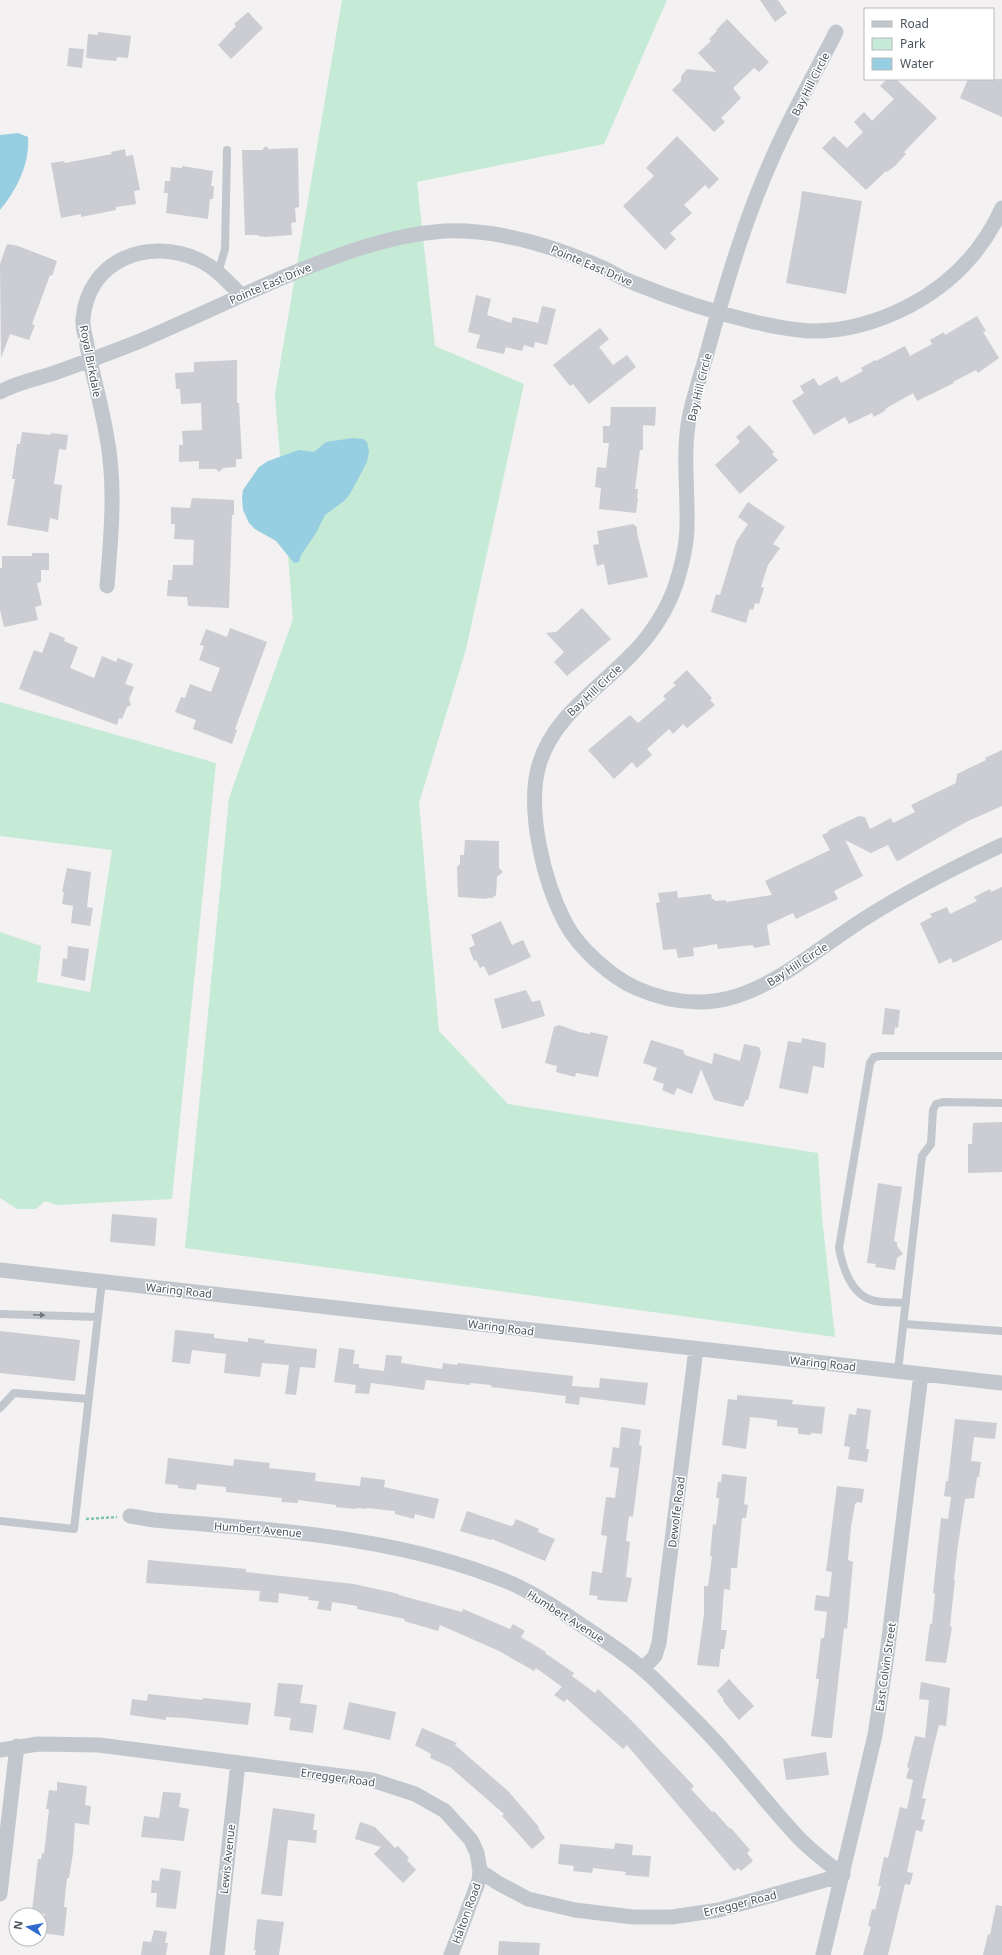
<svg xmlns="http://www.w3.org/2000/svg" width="1002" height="1955" font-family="'Noto Sans',sans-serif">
	<rect width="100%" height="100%" fill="#f3f1f1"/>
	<path fill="#c5ebd6" d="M342,0h325l-63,144 -187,38 18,164 89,38 -58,265 -47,154 20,228 69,73 310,49 4,64 13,120 -650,-89 44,-450 64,-179 -18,-225z
		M0,702l216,61 -44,436 -115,6 -12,-4 -9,8h-19l-17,-11v-266l41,14 -4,36 53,10 22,-142 -112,-14z"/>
	<path fill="#97cee2" d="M18,133l10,4c2,26 -11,53 -28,73v-75z
		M353,438l10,1 4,3 2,9 -2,11 -17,32 -6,7 -19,14 -9,18 -15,22 -2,7 -5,1 -18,-22 -21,-12 -6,-6 -6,-13 -1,-12 1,-8 16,-23 9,-6 31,-11 15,2 12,-10z"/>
	<path fill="#cbcdd2" d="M760,0h18l9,13 -12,9z
		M248,12l15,16 -32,31 -13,-14 18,-19 -2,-2z
		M727,19l42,43 -10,10 -5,-4 -21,20 8,10 -20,20 4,4 -11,10 -42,-42 9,-9v-5l6,-7 29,3 -18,-19 13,-12 -2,-2 8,-8 -1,-1z
		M98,32l33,4 -3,22 -11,-1 -1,4 -30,-3 2,-24 10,1z
		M69,48l15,1 -2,19 -15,-2z
		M887,79h9l41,39 -33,34 2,2 -11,12 -8,6 -1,-1 -20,19 -44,-42 12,-12 13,12 16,-16 -9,-10 10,-10 8,9 22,-22 -14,-13z
		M968,79h34v38l-42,-19z
		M677,136l42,43 -10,10 -4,-4 -21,20 8,8 -22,20 6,6 -11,11 -42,-44 31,-30 -8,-8z
		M266,146l3,3 29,-1 1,59 -4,1 1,14 -5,1 1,12 -27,2 -7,-1v-1h-13l-3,-85h20z
		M125,149l1,7 7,-1 7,35 -6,1 2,13 -20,3v3l-35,7v-3l-20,4 -10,-55 13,-2 1,2 47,-9 -1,-2z
		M182,166l31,5 -2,15h3l-1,13h-3l-2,20 -42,-6 2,-20h-4l1,-12h5l1,-14 11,1z
		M802,191l60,10 -16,93 -60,-11 14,-76z
		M7,244l11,2 39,15 -5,15 -2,-1 -18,49 3,1 -6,15 -19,-6 -9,24 -1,-94z
		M476,295l15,4 -4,16 24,8 2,-6 25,6 4,-17 14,3 -9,36 -12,-3 -1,6 -10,-3 -2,6 -16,-4 -2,7 -28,-6 4,-13 -12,-3z
		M977,316l9,15 -3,1 16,26 -21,15 -2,-3 -23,12 1,1 -37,18 -4,-8 -28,16 1,1 -12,7 -2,-4 -23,11 -4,-7 -31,18 -22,-34 12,-8 -4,-7 14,-8 5,8 18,-10 4,7 22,-12 -2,-3 14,-8 1,1 29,-15 5,10 22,-12 -2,-4 14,-8 1,3z
		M600,328l9,11 -10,8 14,18 14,-10 9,12 -47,37 -16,-20 -3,2 -17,-21z
		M237,360v43h2l3,56h-6v8l-13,1 -4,4 -3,-3h-17v-8l-20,1v-17h4l-1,-14 20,-1 -1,-27 -20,1 -1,-15h-4l-1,-16 19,-1v-10z
		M611,407h45l-1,19 -12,-1v25h-3l-5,39h3l-1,9h1l-2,15 -37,-4 2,-21 -6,-1 2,-20 9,1 3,-25h-6v-17h7z
		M749,425l25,27 -2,2 6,6 -38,34 -25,-29 25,-23 -4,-5z
		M22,432l29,3v-2l17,2 -2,15 -7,-1 -5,35 8,1 -4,35 -8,-2 -2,14 -41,-7 8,-46h-3l5,-35h3z
		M192,498l42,2v15h-2l-3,93 -41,-2 -1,-9 -20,-1 1,-16h4l1,-15h20l1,-25 -20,-1 1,-15h-4v-17l19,1z
		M748,502l37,25 -12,17 7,4 -12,17 -7,22 3,1 -5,16 -4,-1 -2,7 -3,-1 -4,14 -35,-11 5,-18 4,1 16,-53 12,-18 -10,-7z
		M633,524l4,3v6l11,44 -40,8 -4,-21 -7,2 -4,-21 6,-1 -2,-13z
		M32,553h17v17h-8v12l-4,1 5,22 -7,2 3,13 -34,7 -4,-17v-42h2v-12h30z
		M582,608l29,31 -44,37 -13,-14 10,-10 -18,-19 10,-1z
		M230,628l37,14 -32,87 2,1 -5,14 -39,-15 3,-9 -21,-8 6,-15 4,1 5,-14 21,8 9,-24 -21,-8 5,-14 -4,-1 6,-16 21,8z
		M50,632l15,6 -1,3 14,6 -8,21 24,10 8,-22 14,6 2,-4 15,6 -8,20 9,3 -5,12 2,6 -4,2 -5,12 -3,-1 -2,7 -98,-36 15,-39 8,3z
		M687,670l25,28 -2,2 5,5 -28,23 -4,-4 -10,10 -4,-5 -22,20 5,6 -15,13 -5,-6 -18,17 -26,-29 42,-35 8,8 28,-24 -3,-3 13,-11 -3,-2z
		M1002,750v56l-36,16 -68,39 -2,-1 -8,-15 -17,8 -26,-13 18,36 -29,15 4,8 -42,20 -3,-6 -26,12 3,20 -16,3 -1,-3 -35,4 -1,-5 -24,4 1,8 -16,2 -2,-9 -13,1 -7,-47 4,-1 -2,-9 19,-2 1,7 33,-4 1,5h2l1,2 11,-1v2l46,-7 -7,-14 65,-31 -8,-15 7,-3 -2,-1 32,-15 6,1 5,12 21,-11 2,5 22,-11 -4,-7 45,-22 1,-9 29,-14 -1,-2z
		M465,840l34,1v27l4,4 -6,5 -1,18 -4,3h-5v1l-29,-2 -1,-30 3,-3v-9h4z
		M67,868l24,4 -4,35 6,1 -3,18 -19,-3 2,-17 -11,-2 2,-12h-2z
		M1002,887v53l-49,23 -2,-5 -12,6 -19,-41 12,-6 -2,-3 17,-7 3,7 27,-13 -3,-4 16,-8 1,3z
		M501,921l11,24 11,-5 8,17 -42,19 -5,-10 -4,2 -4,-8 -2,1 -5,-13 6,-3 -4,-10z
		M68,946l21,3 -4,32 -24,-5 2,-18 4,1z
		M526,990l6,12 8,-2 5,16 -43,13 -8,-30z
		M885,1008l15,2 -2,18 -3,-1 -1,8 -12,-1z
		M559,1025l20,7 11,2v-2l18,4 -10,41 -22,-4 -1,4 -19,-5 1,-6 -12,-3 9,-36z
		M802,1038l24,5 -2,25 -11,-2 -5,28 -29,-6 9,-47 13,2z
		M651,1040l32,10 2,5 27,9 2,-11 26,8 4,-17 15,3 2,6 -13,47h-2l-3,7 -29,-7 -13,-31 -9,25 -15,-6 -3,7 -12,-5 2,-6 -11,-4 4,-12 -14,-5z
		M1002,1122v50l-34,1v-29h4l1,-21z
		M878,1183l24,4 -8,54 3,1v4l6,8 -6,4 -2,12 -20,-3 1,-3 -9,-1z
		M112,1214l45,4 -2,28 -45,-4z
		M175,1330l39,4v4l34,4v-4l17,2 -1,3 53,6 -2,19 -15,-1 -4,28 -11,-1 4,-29 -27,-2 -2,14 -36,-4 2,-19 -34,-4 -2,14 -18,-2z
		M0,1331l80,9 -5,41 -75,-8z
		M339,1348l16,2 -2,14h6v4l25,3 2,-16 16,1 -1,7 41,6 1,-6 14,2 1,-2 115,13 -1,10 27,2 1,-10 48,5 -3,22 -65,-8 -1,8 -14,-2 1,-7 -75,-9v-2l-21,-2v2l-44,-5 -2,10 -53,-7 -2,11 -14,-1 1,-8 -22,-3z
		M737,1395l56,5 -1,4 33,3 -3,27 -11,-1v2l-13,-1v-6l-21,-2v-6l-27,-3 -4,32 -24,-4 6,-46 9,1z
		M857,1408l14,2 -5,39h3l-2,13 -19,-3 2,-12 -6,-1 5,-32 7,1z
		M955,1419l42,4 -2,16 -21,-2 -3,24 10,1 -2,15h-2l-3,21 -9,1 -8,53 -3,28h1l-5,46 2,1 -6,36 -21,-2 5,-37h2l3,-30 -2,-1 8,-75 7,1 3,-22 -7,-1 2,-15h2z
		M621,1427l20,3 -2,15 3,1 -8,63 -1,8 -4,-1 -3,25 4,1 -4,35 6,1 -5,24 -30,-2 1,-4 -9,-1 3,-24 10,2 5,-37 -6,-1 5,-38 9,1 4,-30 -9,-1 3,-20 6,1z
		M168,1458l65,8 1,-7 36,4 -1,5 47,5 -1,8 45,5 1,-9 24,3 -1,7 55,12 -5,20 -19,-5 -1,5 -19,-5v-3l-28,-3v1l-10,-1 -1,1 -20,-2v-2l-38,-5v3l-17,-1 1,-4 -56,-6v-5l-29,-3 -1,6 -18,-2v-3l-13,-1z
		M722,1474l25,3 -3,27 4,1 -2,13h-4l-5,50h-6l-1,22 -6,-1 -3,41h6l-3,19h-3l-2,18 -22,-2 7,-51v-28h4l4,-30h-2l3,-32 3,1 3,-27h-3l2,-16h3z
		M837,1486l27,3 -2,14 -5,-1 -2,2 -4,23 -3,33 5,2 -6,67 -3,-1 -12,110h-5l-16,-2 8,-57h-3l5,-41h3l3,-26 -13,-2 2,-15 13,2 3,-25 -6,-1z
		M467,1511l44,15 2,-1 3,-6 23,10 -1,3 17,7 -10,22 -53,-22 -1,1 -31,-9z
		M148,1560l98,9v3l108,12 45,10v1l63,17 1,-3 47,20 3,-5 12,7 -4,6 25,15 -1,1 29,20 -2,3 23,17 3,-4 31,29 65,68 -3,3 21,23 2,-1 16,18 1,-1 19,22 -3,3 6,8 -12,10 -3,-3 -4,3 -107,-126 -4,4 -56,-50 -3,3 -10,-7 8,-8 -26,-19 -2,3 -35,-20 -59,-26 -2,6 -34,-10 1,-2 -48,-10v-3l-25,-4 -1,9 -14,-2 2,-8 -11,-1 1,-3 -30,-4 -1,10 -19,-2 1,-10 -114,-8z
		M729,1679l25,27 -15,14 -16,-19 1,-1 -7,-9z
		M921,1682l29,6 -4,38 -7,-1 -6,24 -11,49 4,1 -5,20 4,1 -3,12 -6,-2 -9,42 6,1 -3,12 -5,-1 -17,71h-25l8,-28 -3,-1 4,-17 3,1 6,-24h-3l6,-29 4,1 12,-51 7,2 6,-29 -7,-2 3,-10 -2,-1 8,-31 10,2 4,-38 -10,-1z
		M278,1683l25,2 -3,18 17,2 -4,28 -24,-3 2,-12 -17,-2z
		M148,1694l55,6v-2l48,5 -3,22 -64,-7 -18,-1v3l-36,-5 2,-16 15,2z
		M349,1702l47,10 -6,28 -47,-11z
		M422,1728l35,15 -2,2 53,46 31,36 -1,1 7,10 -13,11 -30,-33 2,-2 -54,-47 -20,-9 1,-4 -16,-9z
		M826,1752l3,23 -43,5 -3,-21z
		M57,1782l30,4 -2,19 6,1 -2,19 -14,-2 -2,30 -4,25h-2l-3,29h3l-3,29 -21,-3 2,-19 -13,-3 6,-52h3l1,-6 2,1 5,-45h-3l3,-19 8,1z
		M163,1792l18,1 -2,14 10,2 -5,32 -43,-4 3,-21 15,2z
		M273,1808l42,6 -2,16h4l-1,13 -28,-3 -6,56h-4l-17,-2z
		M360,1822l15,5 20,21 3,-2 11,12 -2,2 9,10 -13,13 -29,-29 7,-7 -26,-8z
		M615,1843l18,2 -1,10 19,1 -2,21 -24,-2 1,-3 -33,-4 -1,5 -19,-2 1,-5 -16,-2 2,-20 54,5z
		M161,1868l20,3 -5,38 -20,-2 1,-14h-6l1,-13 7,1z
		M996,1905l6,1v49h-19l5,-21 2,1z
		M257,1919l27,3 -5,33h-24l1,-5h-2z
		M154,1930l13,2 -2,11h3l-2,12h-25l2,-14 8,1z
		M499,1941l41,2 -1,12h-41z"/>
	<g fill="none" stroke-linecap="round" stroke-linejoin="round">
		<path stroke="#81c5a8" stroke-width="2.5" stroke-dasharray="3 2" stroke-linecap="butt" d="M86,1519l31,-2"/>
		<path stroke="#c1c7cd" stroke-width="8" d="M218,273l7,-24 2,-99
			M906,1303c-10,-1 -21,0 -31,-2 -24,-5 -32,-33 -36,-53l31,-185 4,-6 7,-1h121
			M0,1314l98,3
			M904,1324l98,7
			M898,1371l24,-215 9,-12 2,-34 3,-6 7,-2 59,1
			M0,1408l14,-15 75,6
			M0,1521l74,8 28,-248"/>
		<path stroke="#c1c7cd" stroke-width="15" d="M836,32c-20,40 -43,79 -61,120 -28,61 -47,125 -65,190 -6,24 -15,48 -20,72 -8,37 -2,74 -3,111 0,20 -5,40 -11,59 -8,24 -24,50 -43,69 -33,35 -80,63 -94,112 -13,45 5,118 27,159 13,24 45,53 70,64 96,43 153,-21 228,-69 44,-28 91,-52 138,-74
			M0,392c18,-10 38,-13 57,-20 28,-10 56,-20 83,-31 49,-21 97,-44 146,-65 51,-21 103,-41 158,-45 52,-2 103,13 150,33 14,5 26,14 40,19 39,16 79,29 120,39 20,4 40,9 60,9 33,0 66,-10 95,-25 42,-22 74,-56 93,-98
			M107,586c4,-49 9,-99 0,-148 -5,-31 -14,-61 -20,-92 -1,-9 -5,-19 -4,-27 5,-60 66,-82 116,-59 17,8 29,22 42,35
			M0,1270l1002,113
			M130,1516l24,4c120,10 246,16 359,64 26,12 49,28 73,44 24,16 48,32 68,51 21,21 43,42 63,64 27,30 52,63 80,93 14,15 30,27 46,39
			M643,1669l12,-13 4,-13 37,-294
			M0,1750l38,-6 61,1 273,35 43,14 30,17 26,29 6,13 3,18 18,12 30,16 47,11 58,7h39l47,-7 124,-35
			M0,1894l17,-148
			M217,1955l21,-192
			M451,1955l28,-75 1,-9
			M823,1955l52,-220 12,-80 34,-281"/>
	</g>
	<defs><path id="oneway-solid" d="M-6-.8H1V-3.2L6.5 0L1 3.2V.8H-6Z"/></defs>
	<use fill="#6e767e" href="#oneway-solid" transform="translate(39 1315) rotate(2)"/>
	<g text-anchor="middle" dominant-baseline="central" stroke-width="3" stroke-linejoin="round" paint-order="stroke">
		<g font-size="11" fill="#4b535c" stroke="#fff">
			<text transform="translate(810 84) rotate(-63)">Bay Hill Circle</text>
			<text transform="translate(592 265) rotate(23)">Pointe East Drive</text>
			<text transform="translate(270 283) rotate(-23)">Pointe East Drive</text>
			<text transform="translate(91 361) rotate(79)">Royal Birkdale</text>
			<text transform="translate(699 387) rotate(-76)">Bay Hill Circle</text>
			<text transform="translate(594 690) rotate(-43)">Bay Hill Circle</text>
			<text transform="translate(797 964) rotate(-33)">Bay Hill Circle</text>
			<text transform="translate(179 1290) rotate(6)">Waring Road</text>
			<text transform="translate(501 1327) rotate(7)">Waring Road</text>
			<text transform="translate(823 1363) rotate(6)">Waring Road</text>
			<text transform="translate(676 1512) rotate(-83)">Dewolfe Road</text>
			<text transform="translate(258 1529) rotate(5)">Humbert Avenue</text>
			<text transform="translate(566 1616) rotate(32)">Humbert Avenue</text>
			<text transform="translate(885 1667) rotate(-82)">East Colvin Street</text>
			<text transform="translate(338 1777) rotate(8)">Erregger Road</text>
			<text transform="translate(227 1859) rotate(-84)">Lewis Avenue</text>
			<text transform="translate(740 1903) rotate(-14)">Erregger Road</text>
			<text transform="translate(466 1913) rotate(-70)">Halton Road</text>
		</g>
	</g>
	<rect x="864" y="8" width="130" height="72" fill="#ffffff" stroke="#b7babe"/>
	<rect x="872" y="21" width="20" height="6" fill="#c1c7cd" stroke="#b7babe"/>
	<text x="900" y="28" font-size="12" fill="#4b535c">Road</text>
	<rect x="872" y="38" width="20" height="12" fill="#c5ebd6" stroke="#b7babe"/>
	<text x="900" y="48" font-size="12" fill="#4b535c">Park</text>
	<rect x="872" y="58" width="20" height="12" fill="#97cee2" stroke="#b7babe"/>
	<text x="900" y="68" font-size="12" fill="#4b535c">Water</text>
	<g transform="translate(28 1927) rotate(280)"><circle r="19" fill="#ffffff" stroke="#b7babe"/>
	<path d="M0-3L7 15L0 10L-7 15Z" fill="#2f6bce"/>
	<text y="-6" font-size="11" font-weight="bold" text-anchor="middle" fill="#4b535c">N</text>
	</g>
</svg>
